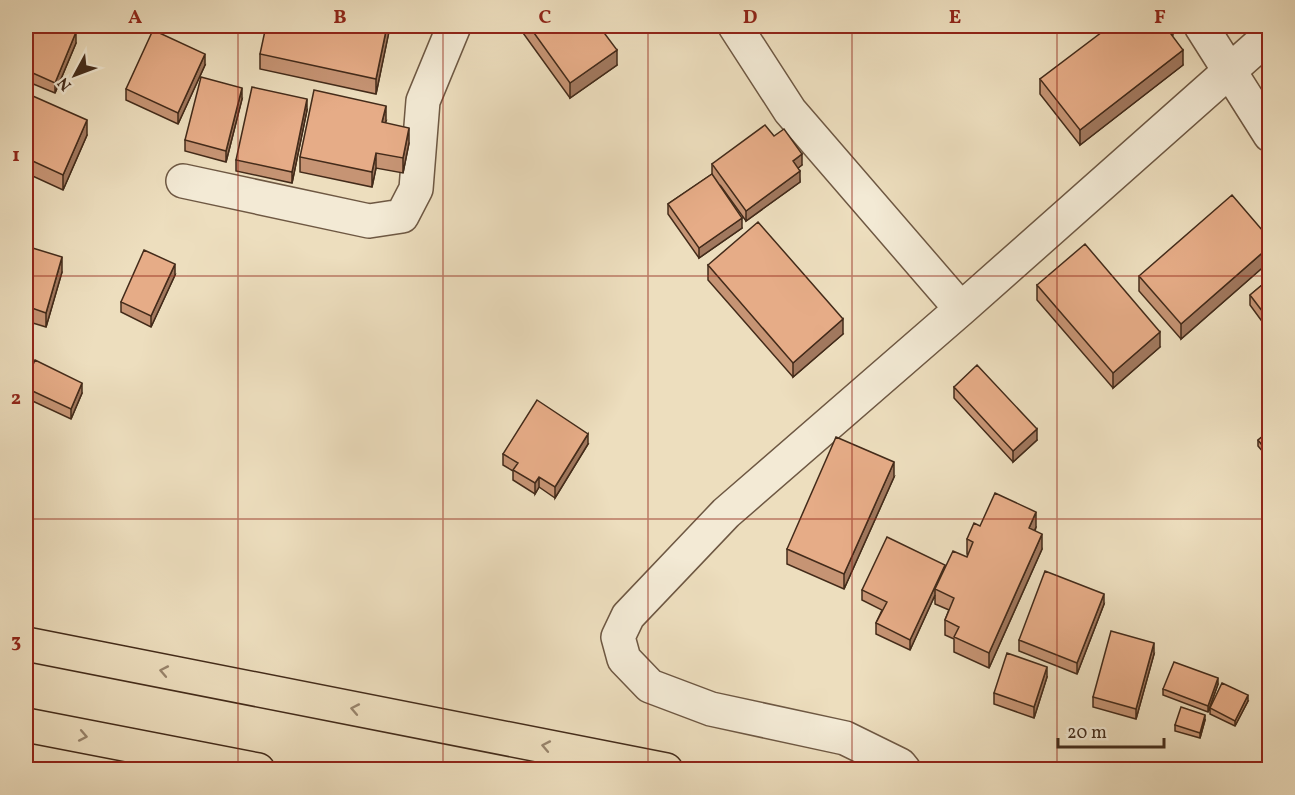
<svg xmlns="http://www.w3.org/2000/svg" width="1295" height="795" font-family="Vollkorn,serif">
	<rect width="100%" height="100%" fill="#eddebe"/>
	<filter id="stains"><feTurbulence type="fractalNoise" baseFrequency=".00333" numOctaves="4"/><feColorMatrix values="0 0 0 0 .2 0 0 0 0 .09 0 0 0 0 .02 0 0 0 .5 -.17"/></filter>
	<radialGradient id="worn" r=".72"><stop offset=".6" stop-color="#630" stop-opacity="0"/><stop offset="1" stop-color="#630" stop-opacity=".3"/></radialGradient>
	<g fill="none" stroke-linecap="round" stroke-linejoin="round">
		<g stroke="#6e5843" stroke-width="36">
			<path id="minor" d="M735,26l55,85 171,198
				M1201,26l69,109
				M183,181l186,40 33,-5 14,-27 7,-88 31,-75
				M904,770l-4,-5 -55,-27 -134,-29 -61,-23 -26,-27 -6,-22 10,-21 98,-103 235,-204 309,-274"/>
		</g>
		<g stroke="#432b1a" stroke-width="36">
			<path id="highway" d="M26,644l640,126
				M26,725l232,45"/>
		</g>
		<use href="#minor" stroke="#f3ead5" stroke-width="33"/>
		<use href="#highway" stroke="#eddebe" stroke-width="33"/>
	</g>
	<path fill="#c69474" stroke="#432b1a" stroke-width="1.5" d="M26,26l50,17 -21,50 -29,-12z
		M390,26l-14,68 -116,-25v-15z
		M518,26h81l18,39 -47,33z
		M1173,26l-1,10 11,29 -103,80 -40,-51v-15z
		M205,65l-27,59 -52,-24v-11z
		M26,93l61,42 -24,55 -37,-17z
		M242,99l-16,63 -41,-11v-11z
		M307,110l-15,73 -56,-12v-11z
		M386,121l-1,2 24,20 -6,30 -27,-5 -4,19 -72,-15v-15z
		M774,136l28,29 -4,3 2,14 -54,39 -26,-36 22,43 -43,30 -31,-44v-10l44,-30v-10z
		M1269,238v24l-88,77 -42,-48v-15z
		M26,246l36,26 -16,55 -20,-6z
		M708,265l135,69 -50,43 -85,-97z
		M175,275l-24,52 -30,-15v-10z
		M1269,279v52l-19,-26v-10z
		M1037,285l123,62 -47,41 -76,-88z
		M26,381l56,12 -11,26 -45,-21z
		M954,387l83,53 -24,22 -59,-64z
		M1269,431v28l-11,-13v-6z
		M588,444l-33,54 -16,-11 -4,7 -22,-14v-9l-10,-6v-11z
		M894,477l-50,112 -57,-25v-15z
		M980,526l56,1 -1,4 7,18 -53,119 -35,-16v-13l-9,-4v-15l4,-10 -14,-6v-9l-25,55 -34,-16v-11l6,-13 -20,-10v-10l83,-21 22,-12 1,-3h-1v-15z
		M1104,604l-27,70 -58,-23v-11z
		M1154,654l-18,65 -43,-12v-10z
		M1047,677l-13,41 -40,-14v-11z
		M1218,684l-10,28 -45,-17v-6z
		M1248,701l-13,25 -25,-12v-6z
		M1205,720l-5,18 -25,-7v-6z"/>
	<path fill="#a1785e" stroke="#432b1a" stroke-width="1.5" d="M387,26h3v1l-14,67v-15z
		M1165,26h8v9l-8,6z
		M76,32v11l-21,50v-10z
		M617,50v15l-47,33v-15z
		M1183,50v15l-103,80v-15z
		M205,54v11l-27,59v-11z
		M242,88v11l-16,63v-11z
		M307,99v11l-15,73v-11z
		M386,106v15l-4,16v-15z
		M87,120v15l-24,55v-15z
		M409,128v15l-6,30v-15z
		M376,153v15l-4,19v-15z
		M802,154v11l-9,7v-11z
		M800,171v11l-54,39v-10z
		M742,218v10l-43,30v-10z
		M1269,247v15l-88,77v-15z
		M62,257v15l-16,55v-14z
		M175,264v11l-24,52v-11z
		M843,319v15l-50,43v-14z
		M1160,332v15l-47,41v-15z
		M82,383v10l-11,26v-10z
		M1037,429v11l-24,22v-11z
		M588,434v10l-33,54v-11z
		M894,462v15l-50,112v-15z
		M539,477v10l-4,7v-11z
		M1036,512v15l-7,16v-15z
		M1042,534v15l-53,119v-15z
		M945,565v10l-10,14v6l-25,55v-10z
		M1104,594v10l-27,70v-11z
		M1154,643v11l-18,65v-10z
		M1047,667v10l-13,41v-11z
		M1218,678v6l-10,28v-6z
		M1248,695v6l-13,25v-5z
		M1205,715v5l-5,18v-5z"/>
	<path fill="#e6ac87" stroke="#432b1a" stroke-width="1.5" d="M26,26h34l16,6 -21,51 -29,-13z
		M266,26h121l-11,53 -116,-25z
		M529,26h70l18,24 -47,33z
		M1110,26h55l18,24 -103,80 -40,-51z
		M153,30l52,24 -27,59 -52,-24z
		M201,77l41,11 -16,63 -41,-11z
		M252,87l55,12 -15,73 -56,-12z
		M314,90l72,16 -4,16 27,6 -6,30 -27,-5 -4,19 -72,-15z
		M26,93l61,27 -24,55 -37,-17z
		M765,125l9,11 10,-7 18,25 -9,7 7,10 -54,40 -34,-47z
		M712,174l30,44 -43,30 -31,-44z
		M1232,195l37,43v9l-88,77 -42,-48z
		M758,222l85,97 -50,44 -85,-98z
		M1085,244l75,88 -47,41 -76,-88z
		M26,246l36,11 -16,56 -20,-7z
		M144,250l31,14 -24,52 -30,-14z
		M1269,279v41l-19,-25z
		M35,360l47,23 -11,26 -45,-21v-7z
		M977,365l60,64 -24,22 -59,-64z
		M537,400l51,34 -33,53 -16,-10 -4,6 -22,-13 5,-7 -15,-9z
		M1269,431v23l-11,-14z
		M836,437l58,25 -50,112 -57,-25z
		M995,493l41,19 -7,16 13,6 -53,119 -35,-16 5,-10 -14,-7 9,-22 -19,-9 18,-38 14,6 6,-15 -6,-3 7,-16 6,3z
		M887,537l58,28 -35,75 -34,-17 11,-21 -25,-12z
		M1045,571l59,23 -27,69 -58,-23z
		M1111,631l43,12 -18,66 -43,-12z
		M1007,653l40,14 -13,40 -40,-14z
		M1174,662l44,16 -10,28 -45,-17z
		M1222,683l26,12 -13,26 -25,-13z
		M1181,707l24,8 -5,18 -25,-8z"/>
	<defs><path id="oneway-chevron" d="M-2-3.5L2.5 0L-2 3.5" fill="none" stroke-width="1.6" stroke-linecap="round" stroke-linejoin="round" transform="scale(1.5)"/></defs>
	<g stroke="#98846c">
		<use href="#oneway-chevron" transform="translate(164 671) rotate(-169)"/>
		<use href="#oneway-chevron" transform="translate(355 709) rotate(-169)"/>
		<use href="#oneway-chevron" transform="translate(83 736) rotate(11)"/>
		<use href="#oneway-chevron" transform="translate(546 746) rotate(-169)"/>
	</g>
	<path fill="none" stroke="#8f2418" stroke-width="1.5" stroke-opacity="0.55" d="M238,26v744M443,26v744M648,26v744M852,26v744M1057,26v744M26,276h1244M26,519h1244"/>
	<rect width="1295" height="795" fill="none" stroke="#eddebe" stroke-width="66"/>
	<g transform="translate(75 75) rotate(229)" stroke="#f3ead5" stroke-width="4.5" paint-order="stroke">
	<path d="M0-4.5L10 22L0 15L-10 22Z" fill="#432b1a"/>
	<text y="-9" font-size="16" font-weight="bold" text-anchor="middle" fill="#432b1a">N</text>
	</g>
	<path d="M1058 738v9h106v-9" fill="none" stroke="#432b1a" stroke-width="3"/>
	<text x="1067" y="738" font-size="18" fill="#432b1a" stroke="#f3ead5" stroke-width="4.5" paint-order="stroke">20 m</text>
	<rect x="33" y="33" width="1229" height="729" fill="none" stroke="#8f2418" stroke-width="2"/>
	<g font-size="20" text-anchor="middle" font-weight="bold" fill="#8f2418">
		<text x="135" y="23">A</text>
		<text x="340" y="23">B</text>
		<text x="545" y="23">C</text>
		<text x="750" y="23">D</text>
		<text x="955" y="23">E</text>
		<text x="1160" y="23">F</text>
		<text x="16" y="161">1</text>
		<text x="16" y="404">2</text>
		<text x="16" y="647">3</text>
	</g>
	<rect width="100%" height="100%" filter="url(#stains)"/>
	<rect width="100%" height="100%" fill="url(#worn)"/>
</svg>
